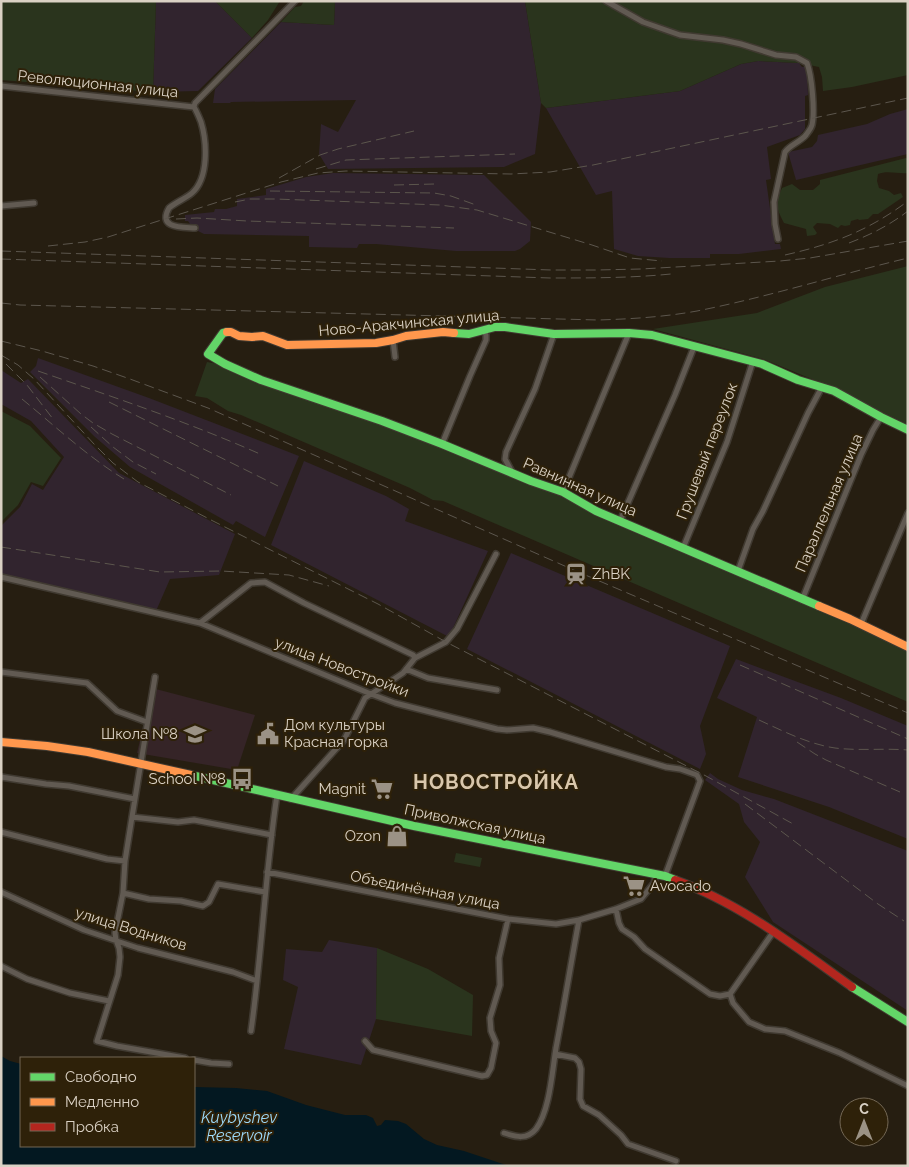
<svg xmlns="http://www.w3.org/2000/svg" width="909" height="1167" font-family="Raleway,sans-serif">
	<rect width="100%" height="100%" fill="#261e11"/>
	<path fill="#31242e" d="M156,1h59l37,37 -54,53 -45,1z
		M335,1h190l16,102 -6,51 -31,13 -176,2 -9,-15 2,-30 17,8 18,-32 -125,2 -1,1h-17l2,-14 66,-67 53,3z
		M758,61l41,2 3,4 5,-1 1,29 -3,1v33l-5,6 -33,12 4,32 -5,1 9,64h5l1,5 -42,5h-29v4h-41l-31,-2 -24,-7 -2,-58 -16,4 -50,-87 134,-17 61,-27z
		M908,109v45l-112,26 -8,-28 24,-5 5,-6 1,-6 49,-11 23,-10z
		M333,173l151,2 47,47 -1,19 -10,8 -5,2h-59l-80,-7h-17l-2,4 -48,-1v-11l-105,-2 -8,-4 -1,-6h-5l-2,-3h-3v-6l29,-3 1,-3h11l11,-3v-7l29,-4v-6l40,-12z
		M38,358l111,40 150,58 -34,81 -29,-16 -3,4 -103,-58 -35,-30 -65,-65 6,-6z
		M1,370l20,13 7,-4 91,94 116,61 -16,41 -49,4 -14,32 -155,-37v-48l19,-19 12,-23 11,6 21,-33 -33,-36 -30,-17z
		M304,461l82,35 23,13 -4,12 83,30 -39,86 -178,-92z
		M511,553l219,93 -30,80 6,28 -6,15 -233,-120z
		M736,659l105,39 67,28v113l-79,-32 -91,-30 19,-60 -40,-19z
		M710,773l8,6 24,11 32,9 134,52v160l-135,-89 -28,-45 15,-35 -16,-20 -5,-18 -34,-24z
		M329,940l48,8 -1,71 -15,46 -77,-16 14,-62 -15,-7 3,-31 36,3z"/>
	<path fill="#352427" d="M152,688l103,27 -18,55 -100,-17z"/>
	<path fill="#2a341d" d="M1,1h155l-3,91 -152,-12z
		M215,1h65l-12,19 -16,18z
		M304,1h31l-1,24 -53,-3 14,-15 6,-1z
		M525,1h383v74l-56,12 -29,4 -1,-14 -3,-10 -20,-4 -41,-2 -17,3 -61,27 -134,17 -5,-5z
		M906,158l2,1v14c-10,1 -21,-3 -30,1l-1,7 2,7 10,3 5,4 7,-2 2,4 -25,17h-5l-5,5 -9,1 -1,-1 -7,2 -1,4 -5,1 -4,-1 -3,3 -8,-4 -13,-1 -4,4 4,6 -2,2 -8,1 -1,-7 -22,-6c-8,-15 -9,-20 -2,-35l10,-4 8,6h13l7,-6v-4z
		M908,266v161l-72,-38 -73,-30 -110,-30 104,-16 68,-26z
		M207,362l17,3 36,17 144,51 157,61 33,21 279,118 35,17v52l-465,-201 -10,-1 -23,-12 -169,-73 -13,-4 -21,-13 -12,-2z
		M1,411l29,15 31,32 -18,28 -12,-4 -13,23 -17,17z
		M456,853l26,5 -2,9 -26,-5z
		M377,948l51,21 45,26 -1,41 -96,-17z"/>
	<path fill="#031821" d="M1,1056l9,5 11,3v82h173v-59l42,1 31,3 39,14 39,10h21l7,3 4,8 4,-1 4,-5 13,1 8,3 18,15 13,6 27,6 45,15h-508z"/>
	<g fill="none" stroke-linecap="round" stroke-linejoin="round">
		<g stroke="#403a31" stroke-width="8">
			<path id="street" d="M606,1l37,21 37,13 43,5 18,4 35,11 20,2 11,6c5,13 8,49 5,62 -1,4 -4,7 -6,10 -6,7 -16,10 -21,17l-11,50 1,22 3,15
				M1,86l193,21
				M194,107c3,5 5,10 7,15 6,20 8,56 -9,71 -7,6 -16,9 -23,15 -12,21 14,19 26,20
				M194,107l1,-4 100,-102
				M1,206l33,-3
				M393,340l2,17
				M442,444l28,-68 16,-36v-5l-2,-4
				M512,472l-7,-13 1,-7 29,-63 19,-55
				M563,492l66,-159
				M620,521l55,-126 19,-48
				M683,548l44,-106 26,-81
				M738,571l15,-42 10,-18 45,-98 14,-26
				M1,577l199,46 171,71 24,9 102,26 10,1 26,-2 17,4 116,35 14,2 17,6 3,6 -35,95
				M802,600l59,-145 12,-25 8,-13
				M200,623l51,-40 14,-1 39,21 109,52 2,3
				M861,624l47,-111
				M406,669l22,9 69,12
				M1,672l86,11 30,28 30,11
				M155,677l-23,140 -7,44 -2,32 -8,40 1,7 3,8 1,9 -2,18 -21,66 20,5 68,12
				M1,777l45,7 23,2 66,13
				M291,799l53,-59 21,-42 38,-25 12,-15 31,-16 11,-13 39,-75
				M132,817l46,5 16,-2 78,15
				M1,832l106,27 18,2
				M267,872l241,47 48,5 23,-4c-8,43 -15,86 -23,128 -4,24 -6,62 -20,81 -9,11 -20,8 -32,4
				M1,892l83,38 54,18 95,24 24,9
				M123,893l26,6 32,2 22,5 6,-4 9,-18 47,8
				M616,909l3,14 3,6 12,8 11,12 65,45 10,2 10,-2 3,9 16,19 16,7 20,2 55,22 68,33
				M579,920l37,-11 25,-10 13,-16 2,-8
				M1,966l26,13 43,14 39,8
				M730,994l44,-63
				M251,1031c11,-78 14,-157 26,-236
				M365,1041l8,9 109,26 5,-1 4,-7 5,-25 -5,-12 -1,-13 10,-33 -1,-27 9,-39
				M555,1054l20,4 4,4 2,7 -1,30 3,7 16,9 22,20 7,9 48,17
				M194,1060l17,3 18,1"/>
		</g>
		<g stroke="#403a31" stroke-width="10">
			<path id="fast" d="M227,332l-4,1 -15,21 17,10 36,16 121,41 60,23 89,37 32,11 33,19 223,95
				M454,333l15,1 26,-7h10l49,7 75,-1 23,2 110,29 36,16 36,11 47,26 27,13
				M191,775l223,51 251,50 10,4
				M852,987l56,35"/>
		</g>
		<g stroke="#403a31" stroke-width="10">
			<path id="slow" d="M227,332h4l8,4 13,1 11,-1 24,9 89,-2 17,-3 13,-4 37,-4 11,1
				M819,606l31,13 58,28
				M1,742l46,4 41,6 103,23"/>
		</g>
		<g stroke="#403a31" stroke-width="10">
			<path id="jam" d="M675,880c65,23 121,67 177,107"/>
		</g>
		<use href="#street" stroke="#615a52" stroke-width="5"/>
		<use href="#fast" stroke="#63d668" stroke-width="8"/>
		<use href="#slow" stroke="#ff974d" stroke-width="8"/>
		<use href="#jam" stroke="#b3261e" stroke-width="8"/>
		<path stroke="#5c564d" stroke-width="1" stroke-dasharray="10 5" stroke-linecap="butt" d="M316,169l30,-9 169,-6
			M279,178l41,-23 18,-6 76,-18
			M394,185l41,-1
			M270,191l164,2 17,3 25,9
			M235,202l15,-3h25l165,6 37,5 115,35 38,13 32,3
			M176,219l21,-1 50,3 207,7
			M849,243c21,-8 41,-18 59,-32
			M48,246l37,-4 23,-5 173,-55 37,-9 28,-2 165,3 39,-2 43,-7 315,-67
			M1,251l550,19h46l44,-1 139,-8 30,-3 98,-17
			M785,255c48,-11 83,-24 123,-54
			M1,259l549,19c41,0 81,0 121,-4
			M1,303l19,2 578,15c33,-1 66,-3 99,-9 71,-14 140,-36 211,-53
			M1,341l41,10 51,15 37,13 78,29 368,163 332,142
			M1,355l17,10 16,14 60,65 19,19 25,19 75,39 165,83 68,38 260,134 89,49
			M6,364l21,21 26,34
			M38,371c75,26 150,51 222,83
			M40,377l41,37 12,9 19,11 119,61
			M22,399c33,27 66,58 102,80
			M109,402l169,84
			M91,427l22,20 20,15 23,12
			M1,547l159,25 61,-1 68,4 40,11
			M740,665l168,74
			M759,720c24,11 49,24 76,28 24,3 48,0 73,2
			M797,742l18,12 11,6 74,32
			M745,804l133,100 26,17"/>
	</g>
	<defs>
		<g id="station-bare" transform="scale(1.725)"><path d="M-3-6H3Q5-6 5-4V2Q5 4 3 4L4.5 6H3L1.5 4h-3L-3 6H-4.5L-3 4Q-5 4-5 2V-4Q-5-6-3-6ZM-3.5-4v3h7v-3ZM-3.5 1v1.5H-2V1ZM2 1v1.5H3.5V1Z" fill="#9b9285" stroke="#2e2109" stroke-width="2.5" paint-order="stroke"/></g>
		<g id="school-bare" transform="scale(1.725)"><path d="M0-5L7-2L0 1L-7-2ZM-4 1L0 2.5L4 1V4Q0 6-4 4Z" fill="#9b9285" stroke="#2e2109" stroke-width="2.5" paint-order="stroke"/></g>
		<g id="civic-bare" transform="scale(1.725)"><path d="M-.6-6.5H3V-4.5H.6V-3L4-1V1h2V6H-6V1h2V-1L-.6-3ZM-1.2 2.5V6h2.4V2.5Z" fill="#9b9285" stroke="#2e2109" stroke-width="2.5" paint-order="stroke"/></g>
		<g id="bus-bare" transform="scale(1.725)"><path d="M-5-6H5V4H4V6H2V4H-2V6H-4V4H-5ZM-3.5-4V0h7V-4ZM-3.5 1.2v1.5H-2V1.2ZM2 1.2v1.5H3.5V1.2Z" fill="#9b9285" stroke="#2e2109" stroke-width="2.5" paint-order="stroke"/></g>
		<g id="supermarket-bare" transform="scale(1.725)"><path d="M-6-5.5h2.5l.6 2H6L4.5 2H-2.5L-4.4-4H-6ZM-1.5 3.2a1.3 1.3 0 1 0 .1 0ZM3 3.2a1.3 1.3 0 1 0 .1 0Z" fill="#9b9285" stroke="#2e2109" stroke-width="2.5" paint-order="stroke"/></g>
		<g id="shop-bare" transform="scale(1.725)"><path d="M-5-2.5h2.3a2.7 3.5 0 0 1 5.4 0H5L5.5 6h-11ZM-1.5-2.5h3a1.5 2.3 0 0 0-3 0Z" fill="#9b9285" stroke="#2e2109" stroke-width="2.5" paint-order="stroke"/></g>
	</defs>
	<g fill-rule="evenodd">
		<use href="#station-bare" x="576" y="574"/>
		<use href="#school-bare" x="195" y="734"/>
		<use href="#civic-bare" x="268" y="734"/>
		<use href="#bus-bare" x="242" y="779"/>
		<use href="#supermarket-bare" x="382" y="789"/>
		<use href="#shop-bare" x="397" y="836"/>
		<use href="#supermarket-bare" x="634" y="886"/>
	</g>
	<g text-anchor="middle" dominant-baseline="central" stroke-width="4" stroke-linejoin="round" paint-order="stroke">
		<g font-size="15" fill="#dad1c4" stroke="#2e2109">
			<text transform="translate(98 84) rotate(6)">Революционная улица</text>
			<text transform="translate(409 323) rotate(-5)">Ново-Аракчинская улица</text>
			<text transform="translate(707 451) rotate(-69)">Грушевый переулок</text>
			<text transform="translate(580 487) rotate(24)">Равнинная улица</text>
			<text transform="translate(829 503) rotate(-67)">Параллельная улица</text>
			<text transform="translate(342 667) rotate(21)">улица Новостройки</text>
			<text transform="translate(475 824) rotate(12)">Приволжская улица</text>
			<text transform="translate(425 890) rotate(11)">Объединённая улица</text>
			<text transform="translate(131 929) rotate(17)">улица Водников</text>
		</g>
		<g font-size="15" fill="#dad1c4" stroke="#2e2109" text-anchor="end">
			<text x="592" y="574" text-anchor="start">ZhBK</text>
			<text x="284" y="725" text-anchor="start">Дом культуры<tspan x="284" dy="17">Красная горка</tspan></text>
			<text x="178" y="734">Школа №8</text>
			<text x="226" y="779">School №8</text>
			<text x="366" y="789">Magnit</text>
			<text x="381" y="836">Ozon</text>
			<text x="650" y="886" text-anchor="start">Avocado</text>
		</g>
		<g font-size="16" font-style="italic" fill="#9ddafb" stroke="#2e2109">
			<text x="239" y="1117">Kuybyshev<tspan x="239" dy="18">Reservoir</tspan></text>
		</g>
		<g font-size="20" font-weight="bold" letter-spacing="1" fill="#d9c7ac" stroke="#2e2109">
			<text x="496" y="782">НОВОСТРОЙКА</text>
		</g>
	</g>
	<rect width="909" height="1167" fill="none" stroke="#dad1c4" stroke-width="5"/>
	<rect x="20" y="1057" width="175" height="90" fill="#2e2109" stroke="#736754"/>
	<rect x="30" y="1073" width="25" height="8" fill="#63d668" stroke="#736754"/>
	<text x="65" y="1082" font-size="15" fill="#dad1c4">Свободно</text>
	<rect x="30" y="1098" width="25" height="8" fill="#ff974d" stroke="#736754"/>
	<text x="65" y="1107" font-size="15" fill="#dad1c4">Медленно</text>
	<rect x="30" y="1123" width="25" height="8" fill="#b3261e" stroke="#736754"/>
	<text x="65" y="1132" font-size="15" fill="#dad1c4">Пробка</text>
	<g transform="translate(864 1122)"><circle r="24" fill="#2e2109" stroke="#736754"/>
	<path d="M0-4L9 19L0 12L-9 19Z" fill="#9b9285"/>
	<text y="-8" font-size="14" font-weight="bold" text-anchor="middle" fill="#dad1c4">С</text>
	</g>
</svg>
